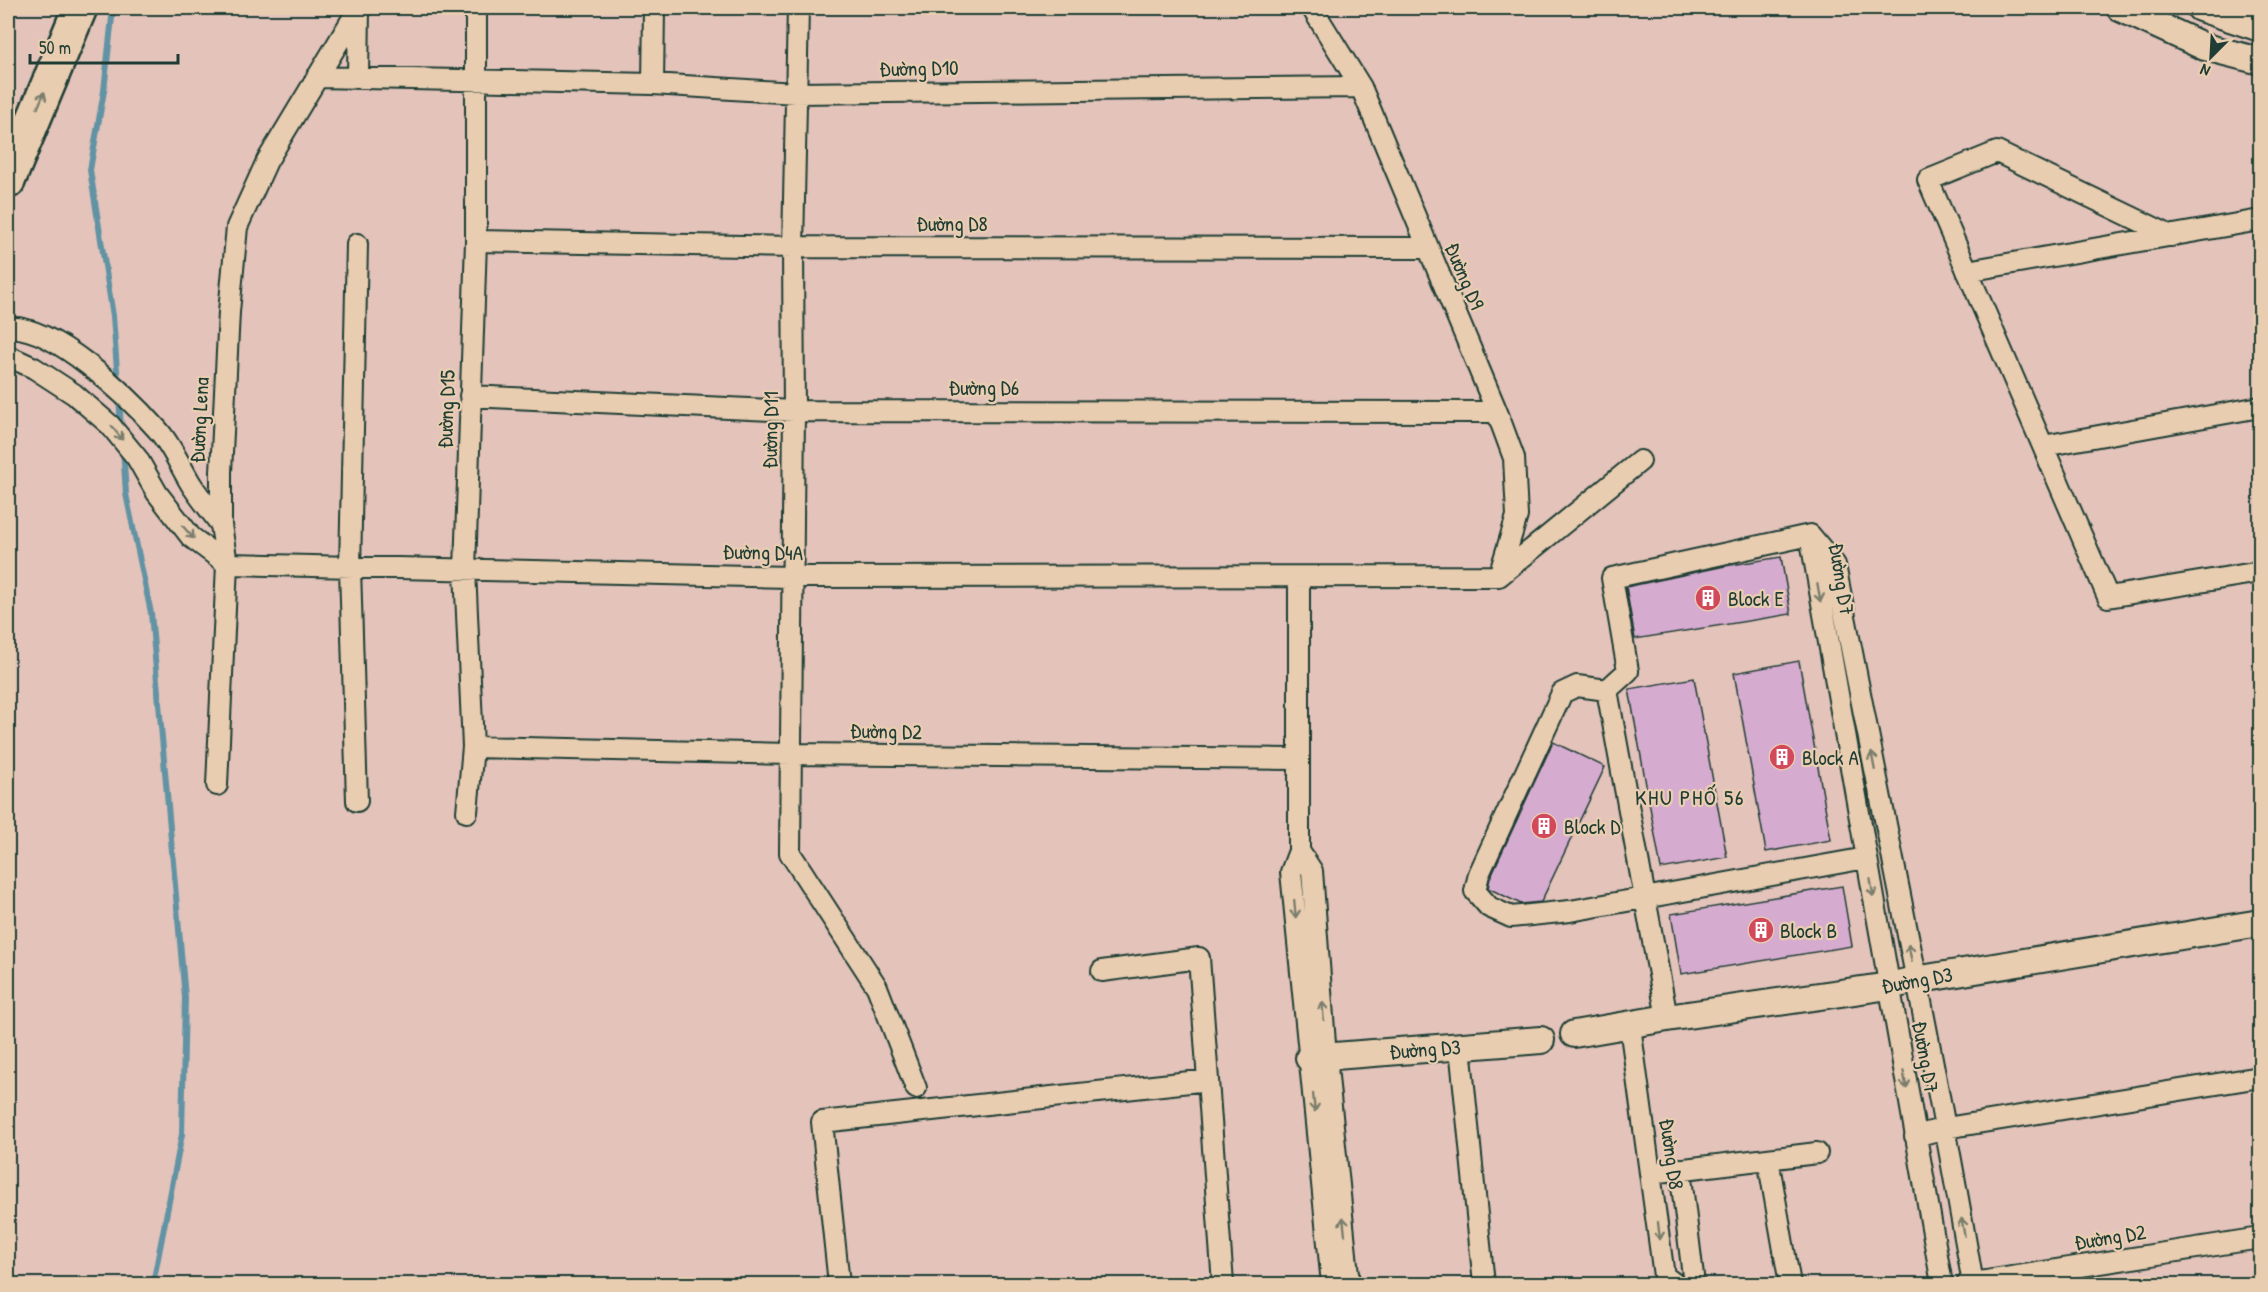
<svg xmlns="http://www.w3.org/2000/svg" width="2268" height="1292" font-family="'Patrick Hand',sans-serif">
	<rect width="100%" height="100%" fill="#e3c3ba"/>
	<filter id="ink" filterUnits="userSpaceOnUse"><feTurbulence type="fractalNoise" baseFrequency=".0167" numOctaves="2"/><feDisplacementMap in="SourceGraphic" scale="12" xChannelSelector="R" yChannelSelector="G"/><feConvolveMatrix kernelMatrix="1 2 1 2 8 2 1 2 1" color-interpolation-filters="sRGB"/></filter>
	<g filter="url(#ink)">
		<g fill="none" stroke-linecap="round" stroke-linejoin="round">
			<path stroke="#6293a4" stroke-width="6" d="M113,8l-9,83 -14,79 23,146 5,68
				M119,397l2,32
				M123,448l3,46 25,119 34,385 -3,136 -29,150"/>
		</g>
		<path fill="#d6abd0" stroke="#1f3d34" stroke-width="1.5" d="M1781,557l10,57 -156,25 -9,-52 99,-21z
			M1799,661l32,179 -65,12 -32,-179z
			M1694,678l33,179 -66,12 -32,-180z
			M1553,742l52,25 -64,135 -20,2 -33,-16 2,-10z
			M1842,886l10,60 -171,28 -10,-60z"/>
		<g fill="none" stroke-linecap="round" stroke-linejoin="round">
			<g stroke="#1f3d34" stroke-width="24">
				<path id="minor" d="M798,8l-5,239 1,164 -4,442 87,134 39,101
					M1312,8l49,79 136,325 17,46 3,58 -18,60
					M358,76l1,-66
					M317,77l336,7 143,9 565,-6
					M653,84l1,-76
					M2171,236l-174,-84 -69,28 180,417 152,-25
					M476,241l317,6 634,1
					M1967,271l293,-51
					M8,328c43,-5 121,69 149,101 14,15 23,37 34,55 9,14 20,27 30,41
					M8,356l26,12 40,26 36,31 27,33 20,35 34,44 36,27
					M470,396l324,15 703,1
					M2043,446l217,-39
					M1810,535l25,30c46,240 97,479 138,719
					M1810,535l132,749
					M227,564l564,13 708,-1 141,-115
					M1299,578v273l-8,21 41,412
					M1607,690l-30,-4 -15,7 -83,181 -4,17 14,16 22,10 59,-6 74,-13 222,-40
					M473,747l318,7 508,5
					M217,785l10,-221 -6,-39v-53l8,-160 8,-85 30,-66 92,-153
					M357,801l-7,-233 7,-324
					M467,812l6,-65 -8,-177 11,-329v-233
					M1299,851l13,20 14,186 23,227
					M1102,971l97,-13 24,326
					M1667,1018l-60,-328 21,-19 -16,-93 198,-43
					M1630,1026l34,250 11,8
					M1460,1047l24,237
					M1915,1136l31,-8 314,-51
					M1768,1159l22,125
					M1680,1169l14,115
					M1651,1173l166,-20
					M839,1284l-17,-162 386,-42
					M1967,1284l293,-46"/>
			</g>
			<g stroke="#1f3d34" stroke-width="30">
				<path id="tertiary" d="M2120,8l85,39 55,14
					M2200,8l60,20
					M1574,1034l93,-16 222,-32 26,-6 345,-57
					M1309,1058l232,-18"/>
			</g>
			<g stroke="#1f3d34" stroke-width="38">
				<path id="trunk" d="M8,181l72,-173"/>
			</g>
			<use href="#minor" stroke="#e9cdb0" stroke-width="20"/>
			<use href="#tertiary" stroke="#e9cdb0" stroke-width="26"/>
			<use href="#trunk" stroke="#e9cdb0" stroke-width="33"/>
		</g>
		<defs><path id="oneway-shaft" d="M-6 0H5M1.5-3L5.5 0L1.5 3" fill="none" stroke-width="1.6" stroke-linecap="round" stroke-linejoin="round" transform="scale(1.5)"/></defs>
		<g stroke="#7a7e6c">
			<use href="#oneway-shaft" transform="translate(41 100) rotate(-67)"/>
			<use href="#oneway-shaft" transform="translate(117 433) rotate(51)"/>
			<use href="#oneway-shaft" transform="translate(188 532) rotate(48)"/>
			<use href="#oneway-shaft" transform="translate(1819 593) rotate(80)"/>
			<use href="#oneway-shaft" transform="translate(1873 761) rotate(-101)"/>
			<use href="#oneway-shaft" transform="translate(1872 888) rotate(80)"/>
			<use href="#oneway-shaft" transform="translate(1295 909) rotate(85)"/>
			<use href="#oneway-shaft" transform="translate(1910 953) rotate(-101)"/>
			<use href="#oneway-shaft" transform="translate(1323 1011) rotate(-94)"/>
			<use href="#oneway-shaft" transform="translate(1905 1080) rotate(80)"/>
			<use href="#oneway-shaft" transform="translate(1314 1103) rotate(84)"/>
			<use href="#oneway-shaft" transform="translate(1344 1226) rotate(-96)"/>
			<use href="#oneway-shaft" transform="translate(1963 1227) rotate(-100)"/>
			<use href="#oneway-shaft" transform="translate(1659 1231) rotate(83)"/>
		</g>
	</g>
	<defs>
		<g id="building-disc" transform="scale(1.35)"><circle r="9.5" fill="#d1495b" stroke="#e9cdb0"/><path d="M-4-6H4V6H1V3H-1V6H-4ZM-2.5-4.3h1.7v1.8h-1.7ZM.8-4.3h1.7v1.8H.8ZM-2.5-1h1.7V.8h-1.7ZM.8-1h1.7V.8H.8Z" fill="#fff"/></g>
	</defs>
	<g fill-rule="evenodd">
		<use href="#building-disc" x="1708" y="598"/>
		<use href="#building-disc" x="1782" y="757"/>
		<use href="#building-disc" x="1544" y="826"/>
		<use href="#building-disc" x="1761" y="930"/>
	</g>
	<g text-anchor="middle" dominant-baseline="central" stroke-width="4.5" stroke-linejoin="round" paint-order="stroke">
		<g font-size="21" fill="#1f3d34" stroke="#e9cdb0">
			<text transform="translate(919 68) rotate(-1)">Đường D10</text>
			<text x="952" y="223">Đường D8</text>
			<text transform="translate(1465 276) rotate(67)">Đường D9</text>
			<text x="984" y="387">Đường D6</text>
			<text transform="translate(446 409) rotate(-88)">Đường D15</text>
			<text transform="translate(199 420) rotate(-87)">Đường Lena</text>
			<text transform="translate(770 430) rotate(-89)">Đường D11</text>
			<text transform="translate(763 552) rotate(1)">Đường D4A</text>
			<text transform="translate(1842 579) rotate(81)">Đường D7</text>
			<text transform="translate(886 731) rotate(1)">Đường D2</text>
			<text transform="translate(1917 980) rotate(-10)">Đường D3</text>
			<text transform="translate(1425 1049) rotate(-4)">Đường D3</text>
			<text transform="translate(1926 1057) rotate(80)">Đường D7</text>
			<text transform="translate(1672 1154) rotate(82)">Đường D8</text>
			<text transform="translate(2110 1237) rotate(-9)">Đường D2</text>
		</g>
		<g font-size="21" fill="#1f3d34" stroke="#e9cdb0" text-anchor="start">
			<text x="1728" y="598">Block E</text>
			<text x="1802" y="757">Block A</text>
			<text x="1564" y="826">Block D</text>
			<text x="1780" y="930">Block B</text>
		</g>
		<g font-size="22" letter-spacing="1.5" fill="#1f3d34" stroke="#e9cdb0">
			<text x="1690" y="797">KHU PHỐ 56</text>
		</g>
	</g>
	<rect width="2268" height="1292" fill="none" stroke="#e9cdb0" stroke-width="30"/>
	<rect x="15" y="15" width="2238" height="1262" fill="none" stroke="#1f3d34" stroke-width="2" filter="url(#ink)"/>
	<g transform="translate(2211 57) rotate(204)" stroke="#e9cdb0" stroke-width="4.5" paint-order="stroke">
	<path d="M0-4.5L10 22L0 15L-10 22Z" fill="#1f3d34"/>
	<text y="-9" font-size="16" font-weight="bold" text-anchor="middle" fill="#1f3d34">N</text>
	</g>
	<path d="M30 54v9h148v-9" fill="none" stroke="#1f3d34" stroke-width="3"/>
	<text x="39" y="54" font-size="18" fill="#1f3d34" stroke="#e9cdb0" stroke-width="4.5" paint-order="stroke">50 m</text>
</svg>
